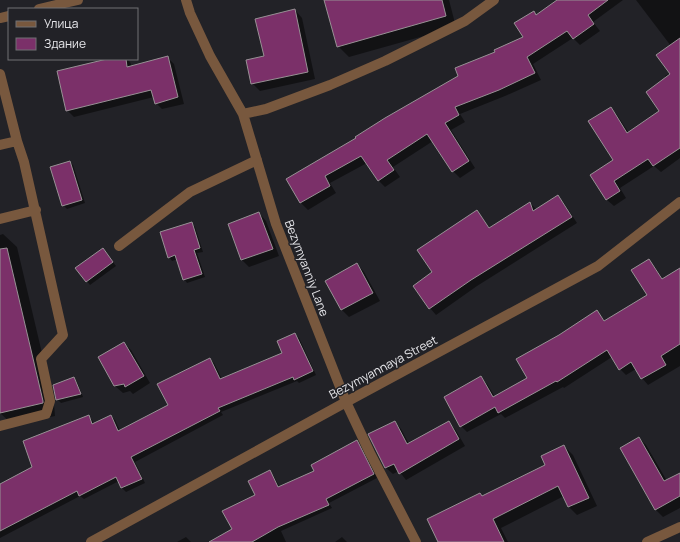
<svg xmlns="http://www.w3.org/2000/svg" width="680" height="542" font-family="Manrope,sans-serif">
	<rect width="100%" height="100%" fill="#222227"/>
	<path fill="#0007" d="M325,0h124l7,27 -107,30 -11,-11z
		M559,0h64l-30,22 7,9 -20,14 -7,-7 -40,26 8,16 -36,16 -45,18 5,8 -14,8 24,38 -15,10 -7,-7 -20,-30 -40,26 7,10 -15,10 -7,-7 -11,-17 -37,20 6,10 -28,17 -7,-7 -13,-23 209,-127 28,-16 9,-25 3,4z
		M636,0h44v158l-19,14 -7,-6 -34,22 6,10 -12,8 -7,-6 -16,-25 23,-14 -3,-53 6,7 12,18 32,-22 5,-33 -1,-2 5,-3 1,-27z
		M295,10l7,8 13,61 -55,12 -8,-8 14,-26z
		M167,57l7,7 10,40 -22,5 -6,-6 -2,-6 -80,20 -7,-7 44,-51h16l3,3 2,5z
		M70,162l3,3 12,38 -18,6 -4,-4z
		M558,196l6,7 13,20 -100,63 -41,29 -6,-7 -16,-22 19,-13 44,-61 13,16 40,-25 7,7z
		M259,213l7,8 13,35 -30,11 -7,-7 -13,-36z
		M192,223l3,4 8,25 -6,1 8,24 -18,6 -3,-4 -6,-20 -6,2 -3,-4z
		M3,234l14,13 37,157 1,12 -42,9 -13,-12v-178z
		M106,253l10,13 -26,19 -13,-16z
		M649,260l6,7 8,12 17,-6v93l-32,19 -6,-7 -6,-9 -10,6 -6,-6 -8,-12 -48,31 -1,-1 -58,31 -4,-4 -34,18 -6,-6 20,-48 6,6 8,13 33,-19 32,-42 37,-24 8,9 43,-25z
		M357,264l7,8 16,29 -31,16 -7,-7 -16,-29z
		M295,334l4,4 17,37 -17,8 -2,-2 -76,31 2,3 -88,47 10,21 -19,9 -4,-4 -3,-7 -35,18 -4,-3 -80,42v-37l34,-34 54,-51 4,4 2,4 17,-8 4,4 5,11 49,-25 41,-47 4,4 8,16 61,-26z
		M124,343l7,7 19,33 -17,11 -3,-3 -7,2 -8,-7z
		M74,378l3,4 6,15 -22,6 -4,-4z
		M395,422l6,7 8,15 39,-22 7,7 10,17 -59,34 -7,-9 -6,3 -7,-6 -16,-34z
		M639,438l7,7 21,36 13,-7v34l-17,9 -7,-7 -35,-62z
		M356,441l4,4 17,33 -48,25 3,5 -51,23 5,11h-72l19,-12 23,-35 13,-24 4,4 7,13 35,-16z
		M564,446l9,9 24,51 -20,9 -8,-8 -5,-11 -63,32 7,14h-69l41,-48 3,3 63,-32z
		M186,537l5,5h-14z
		M342,537l5,5h-12z"/>
	<path fill="#7b3069" stroke="#989195" d="M324,0h118l4,16 -109,31z
		M557,0h51l-20,15 6,9 -21,15 -6,-8 -40,26 8,16 -36,17 -44,17 4,8 -14,8 24,38 -17,11 -25,-38 -40,26 7,10 -16,11 -17,-25 -36,20 5,10 -30,17 -14,-24 70,-41 -1,-1 30,-19 73,-42 -3,-8 40,-16 -1,-2 29,-13 -9,-14 20,-12 2,4z
		M295,9l13,63 -57,12 -5,-24 18,-4 -9,-37z
		M680,38v110l-27,18 -5,-7 -34,22 6,10 -14,9 -16,-25 23,-15 -25,-39 23,-14 16,26 32,-22 -13,-19 24,-18 -14,-19z
		M168,56l10,41 -23,7 -4,-14 -85,21 -9,-40 50,-12h19l1,8z
		M70,161l12,39 -20,6 -12,-39z
		M558,195l14,22 -101,63 -42,29 -16,-23 19,-14 -15,-22 60,-40 12,18 41,-26 3,9z
		M259,212l14,37 -32,11 -13,-36z
		M192,222l8,26 -6,2 8,24 -19,6 -8,-25 -7,3 -8,-26z
		M7,248l36,153v2l-43,10v-164z
		M103,248l10,14 -27,20 -11,-14z
		M649,259l13,20 18,-11v76l-19,12 5,9 -25,14 -10,-17 -12,8 -12,-20 -50,32 -1,-1 -58,32 -3,-6 -35,20 -16,-30 37,-21 12,21 34,-19 -11,-19 43,-24 38,-25 7,11 43,-26 -16,-25z
		M357,263l16,30 -32,17 -16,-29z
		M295,333l18,38 -19,9 -1,-3 -75,31 2,3 -89,46 11,22 -21,9 -5,-11 -37,19 -2,-5 -77,40v-47l32,-17 -9,-26 66,-26 3,9 19,-9 7,16 50,-26 -11,-21 53,-26 10,21 62,-26 -5,-12z
		M124,342l20,34 -19,11 -1,-3 -10,2 -16,-29z
		M74,377l7,17 -25,6 -3,-15z
		M395,421l12,23 42,-23 10,18 -60,35 -5,-10 -9,4 -17,-34z
		M639,437l25,44 16,-8v23l-25,14 -35,-62z
		M357,440l17,34 -48,25 3,6 -51,22 -26,15h-43l23,-13 -10,-18 33,-16 -7,-14 22,-11 8,17 36,-16 -3,-6z
		M564,445l25,53 -21,9 -10,-21 -65,33 11,23h-66l-11,-23 53,-26 2,3 63,-31 -4,-9z"/>
	<g fill="none" stroke-linecap="round" stroke-linejoin="round">
		<path stroke="#78583e" stroke-width="10" d="M186,0l4,13 20,43 33,58 33,110 70,178 24,51 46,89
			M39,9l39,-9
			M0,18l9,-2
			M0,74l17,67 7,21 39,173 -22,24 9,42 -4,13 -46,12
			M243,114l23,-5 64,-24 55,-24 80,-40 29,-21
			M0,145l17,-4
			M0,219l36,-9
			M119,246l71,-54 67,-32
			M91,542l255,-140 252,-136 82,-64
			M647,542l33,-15"/>
	</g>
	<g text-anchor="middle" dominant-baseline="central" stroke-width="3" stroke-linejoin="round" paint-order="stroke">
		<g font-size="12" fill="#e6e6ea" stroke="#222227">
			<text transform="translate(307 268) rotate(69)">Bezymyanniy Lane</text>
			<text transform="translate(383 367) rotate(-28)">Bezymyannaya Street</text>
		</g>
	</g>
	<rect x="8" y="8" width="130" height="52" fill="#222227" stroke="#707075"/>
	<rect x="16" y="21" width="20" height="6" fill="#78583e" stroke="#707075"/>
	<text x="44" y="28" font-size="12" fill="#e6e6ea">Улица</text>
	<rect x="16" y="38" width="20" height="12" fill="#7b3069" stroke="#707075"/>
	<text x="44" y="48" font-size="12" fill="#e6e6ea">Здание</text>
</svg>
